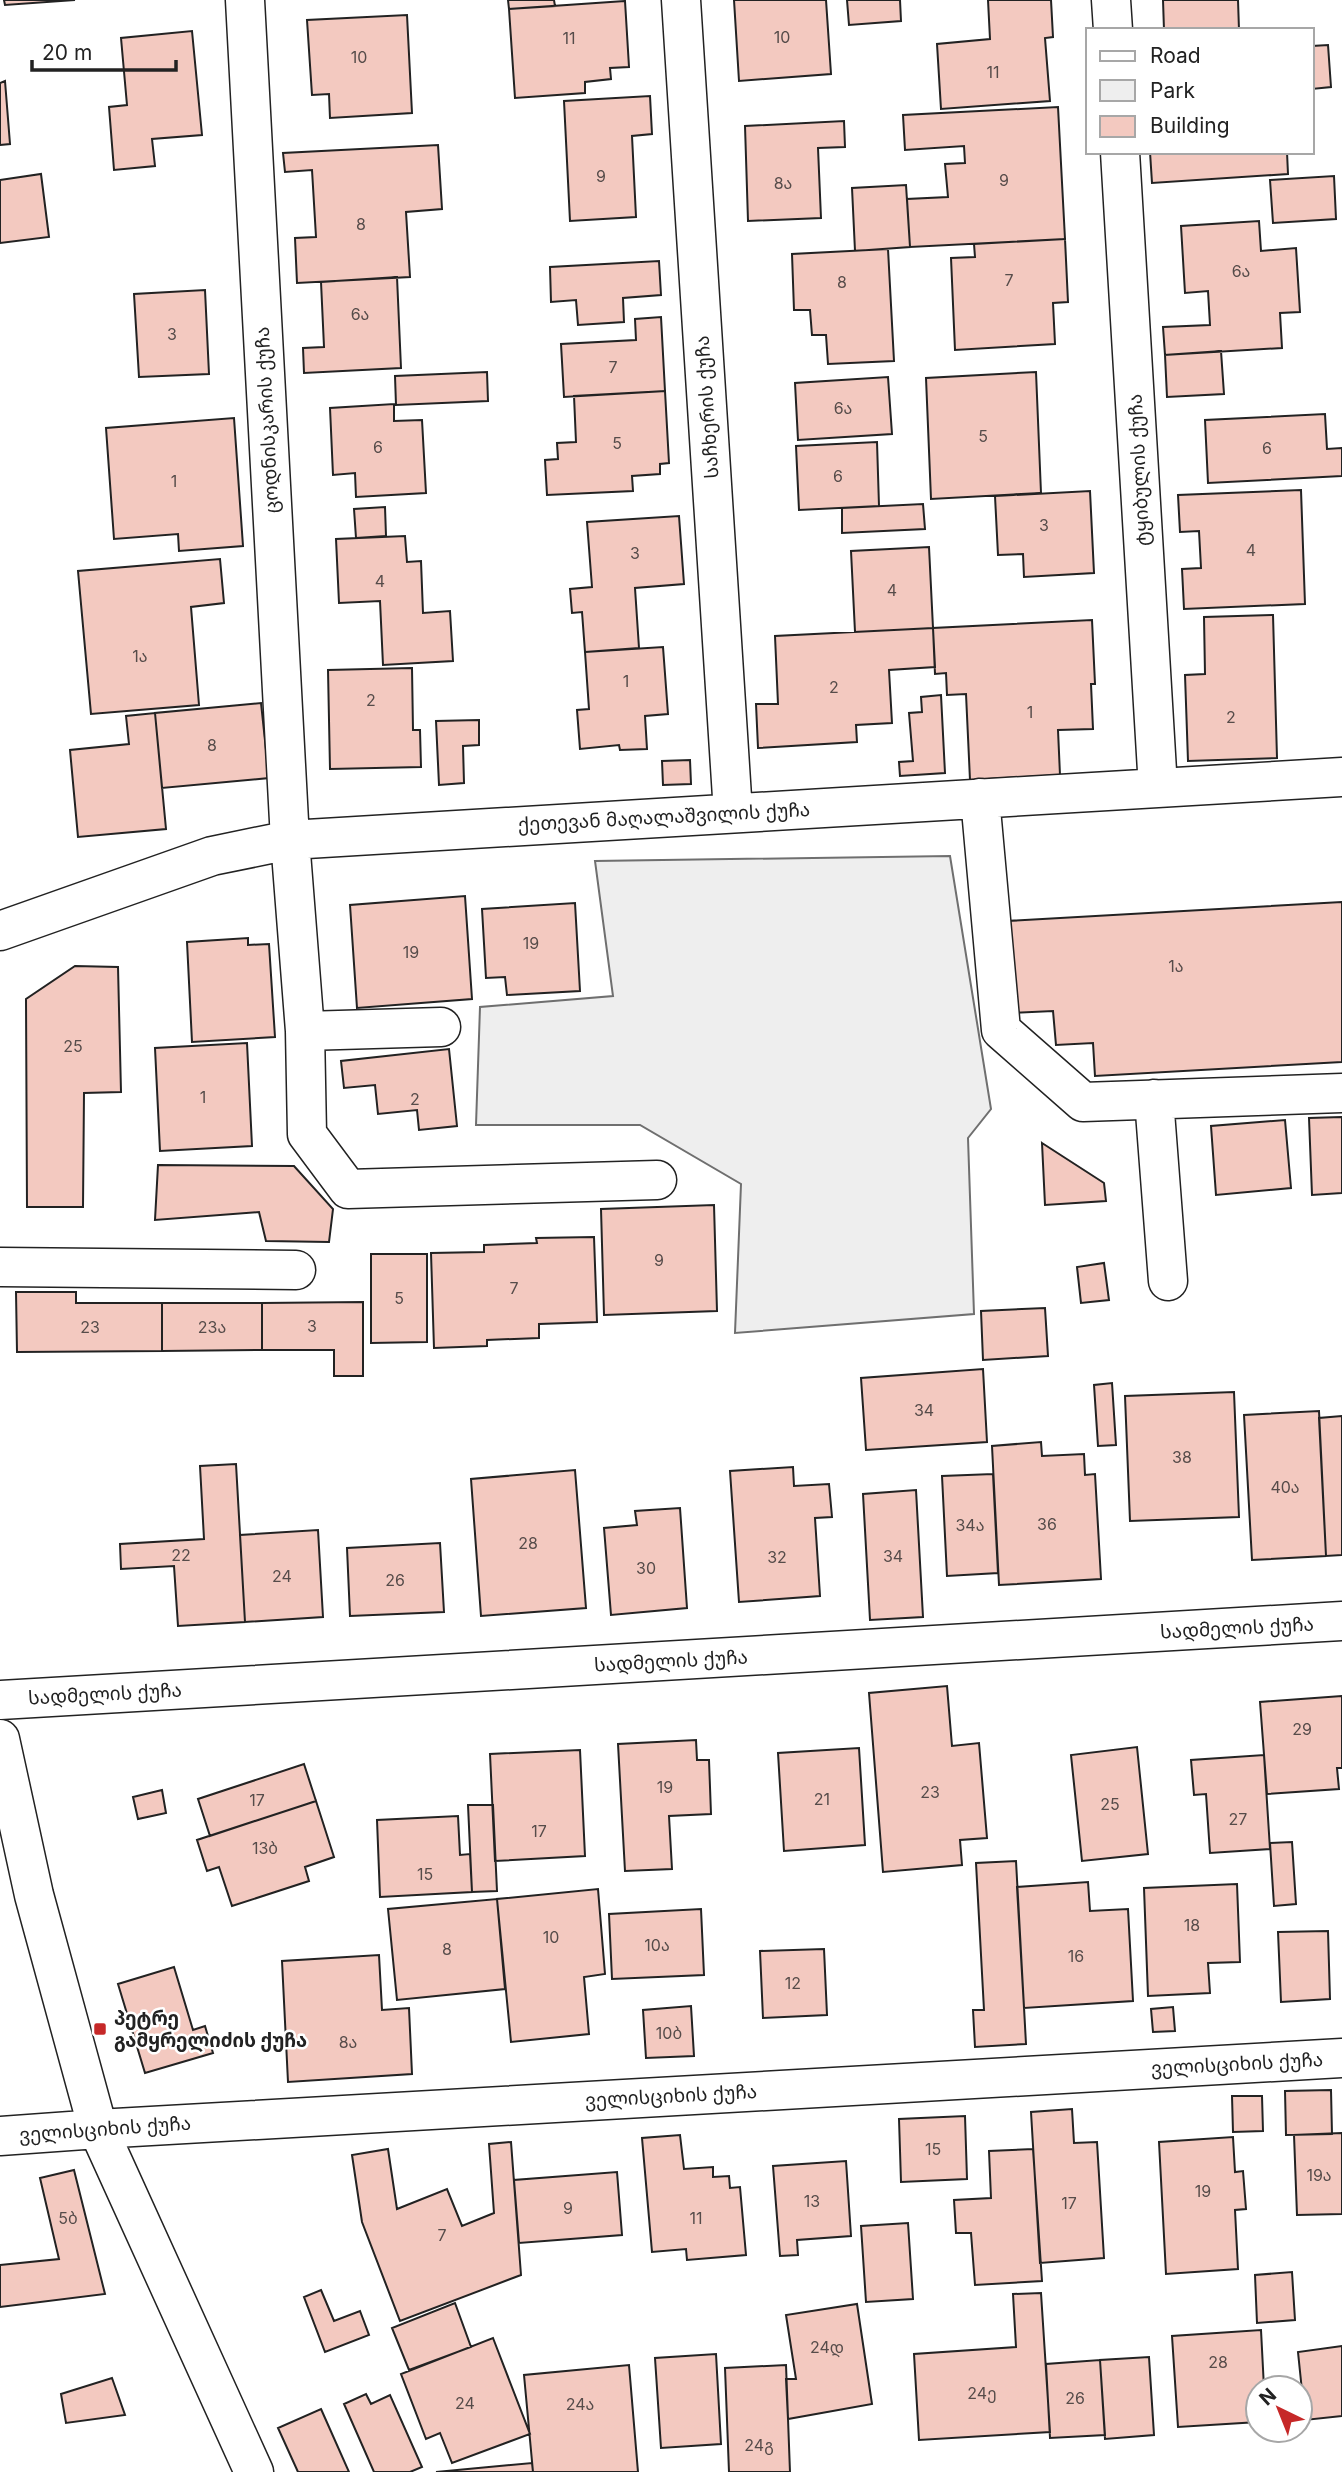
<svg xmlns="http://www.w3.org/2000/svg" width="1342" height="2472" font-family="Inter,'Noto Sans Georgian',sans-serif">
	<rect width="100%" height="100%" fill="#fff"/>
	<path fill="#eee" stroke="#6f6f6f" stroke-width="2" d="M950,856l41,253 -23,29 6,176 -239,19 6,-149 -101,-59h-164l4,-118 133,-11 -18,-135z"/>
	<path fill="#f3c9c0" stroke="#222" stroke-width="2" d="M4,0h71l-70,5z
		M508,0h46l1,6 -46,3z
		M734,0h92l5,74 -92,7z
		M847,0h53l1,21 -52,4z
		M988,0h63l2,37 -8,1 5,63 -109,8 -4,-65 53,-5z
		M1163,0h75l1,30h-75z
		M625,1l4,66 -19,1 1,11 -26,3v11l-70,5 -6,-89z
		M407,15l5,98 -82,5 -1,-24 -17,1 -5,-75z
		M192,31l10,104 -50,4 3,27 -41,4 -5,-63 18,-2 -6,-67z
		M1328,45l3,42 -19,2v-43z
		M5,81l5,63 -10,1v-62z
		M650,96l2,38 -20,2 4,81 -66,4 -6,-120z
		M1058,107l7,132 -155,8 -3,-48 41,-2 -3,-33 20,-1 -1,-17 -59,4 -2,-35z
		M844,121l1,26 -27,1 3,70 -73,3 -3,-95z
		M438,145l4,64 -36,3 4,65 -113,6 -2,-45 21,-1 -4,-67 -27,2 -2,-19z
		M1150,152h137l1,22 -136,9z
		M41,174l8,63 -49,6v-63z
		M1334,176l2,43 -63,4 -3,-43z
		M906,185l4,62 -55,4 -3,-63z
		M1259,221l2,30 35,-3 4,64 -20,1 2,35 -117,7 -2,-28 47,-2 -2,-34 -23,2 -4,-67z
		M1065,239l3,63 -15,1 2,41 -100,6 -4,-92 24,-1 -1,-13z
		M888,249l6,112 -66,3 -2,-29h-14l-2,-25h-16l-2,-56z
		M659,261l2,34 -38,3 1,24 -46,3 -2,-25 -25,2 -1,-35z
		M397,277l4,91 -97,5 -1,-25 21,-1 -3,-65z
		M205,290l4,84 -70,3 -5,-83z
		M661,317l4,74 -101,6 -3,-53 75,-4 -1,-21z
		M1221,351l3,43 -57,3 -2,-42z
		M487,372l1,29 -92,4 -1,-29z
		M1036,372l5,121 -110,6 -5,-121z
		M888,377l4,57 -94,6 -3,-57z
		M665,391l4,72 -9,1v10l-28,2 1,15 -86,4 -2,-35 13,-1 -1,-16 19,-1 -2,-46z
		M394,404v17l28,-1 4,73 -70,4 -1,-24 -22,2 -3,-67z
		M1325,414l2,35 15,-1v28l-134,7 -3,-63z
		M234,418l9,128 -64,5 -1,-17 -64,5 -8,-111z
		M877,442l2,64 -80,4 -3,-64z
		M1301,490l4,114 -121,5 -2,-40 19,-1 -2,-37 -19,1 -2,-37z
		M1090,491l4,82 -70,4 -1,-23 -25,1 -3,-59z
		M923,504l2,25 -83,4v-25z
		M385,507l1,29 -30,2 -2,-29z
		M679,516l5,68 -49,4 4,60 -54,4 -3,-40 -10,1 -2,-24 22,-2 -5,-65z
		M405,536l2,26 14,-1 2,52 27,-2 3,50 -70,4 -3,-64 -41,2 -3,-64z
		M929,547l4,81 -78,4 -4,-81z
		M220,559l4,44 -33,4 8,98 -108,9 -13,-143z
		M1273,615l4,143 -89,3 -3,-86 20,-1 -1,-57z
		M1092,620l3,64h-4l2,45 -35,1 2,45 -90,5 -4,-86 -19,1 -1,-22 -11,1 -2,-46z
		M933,628l2,39 -46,3 3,53 -36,2 1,17 -99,6 -2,-44h22l-3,-68z
		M663,647l5,67 -23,2 2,33 -27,1 -1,-5 -39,4 -3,-39 12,-1 -4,-57z
		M412,668l1,62h7l1,37 -91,2 -2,-99z
		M941,695l4,78 -45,3 -1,-14 14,-1 -4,-48 13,-1 -1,-15z
		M261,703l8,75 -107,10 -7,-75z
		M155,713l11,116 -88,8 -8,-87 59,-6 -3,-28z
		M479,720v25l-16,1 1,37 -25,2 -3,-64z
		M690,760l1,24 -28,1 -1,-24z
		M465,896l7,103 -115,9 -7,-103z
		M1342,902v160l-247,14 -2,-33 -37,2 -3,-34 -41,2 -5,-92z
		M575,903l5,88 -73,4 -2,-18 -19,1 -4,-69z
		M248,938v7l21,-1 6,93 -83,5 -5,-100z
		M75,966l43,1 3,125 -37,1 -1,114h-56l-1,-208z
		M247,1043l5,103 -92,5 -5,-103z
		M449,1049l8,77 -38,4 -2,-20 -39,4 -3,-29 -31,3 -3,-27z
		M1342,1117v76l-30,2 -3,-77z
		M1285,1120l6,68 -75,7 -5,-69z
		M1042,1143l62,40 2,18 -61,4z
		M158,1165l136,1 39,43 -4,33 -63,-1 -7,-29 -104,8z
		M714,1205l3,106 -113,4 -3,-106z
		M594,1237l3,85 -58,2v14l-52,2v6l-53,2 -3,-95 53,-1v-7l53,-2 -1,-5z
		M371,1254h56v88l-56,1z
		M1104,1263l5,37 -28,3 -4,-36z
		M16,1292h60v11h86v48l-145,1z
		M363,1302v74h-29v-26h-72v-47z
		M162,1303h100v47l-100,1z
		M1045,1308l3,48 -65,4 -2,-49z
		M983,1369l4,73 -121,8 -5,-72z
		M1112,1383l4,62 -18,1 -4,-61z
		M1234,1392l5,125 -109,4 -5,-125z
		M1319,1411l7,145 -74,4 -8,-145z
		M1342,1416v139l-16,1 -7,-138z
		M1041,1442l1,14 42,-2 1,21 10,-1 6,105 -102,6 -7,-139z
		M236,1464l9,158 -67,4 -4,-60 -53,3 -1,-25 84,-5 -4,-73z
		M793,1467l1,19 35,-2 3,33 -17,1 5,78 -81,6 -9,-131z
		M575,1470l11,138 -105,8 -10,-137z
		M993,1474l5,99 -51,3 -5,-100z
		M916,1490l7,127 -53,3 -7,-126z
		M680,1508l7,100 -76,7 -7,-87 33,-3 -2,-14z
		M318,1530l5,87 -78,5 -5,-87z
		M440,1543l4,69 -94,4 -3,-68z
		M947,1686l5,60 27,-3 8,95 -27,2 2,25 -79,7 -14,-179z
		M1342,1696v72h-5l2,21 -72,5 -7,-92z
		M696,1740l1,20h12l2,54 -42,2 3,53 -47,2 -7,-127z
		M1137,1747l11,107 -66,7 -11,-106z
		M859,1748l6,97 -81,6 -6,-98z
		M580,1750l5,106 -90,5 -5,-107z
		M1264,1755l6,94 -60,4 -4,-59 -12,1 -3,-35z
		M304,1764l12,37 -106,35 -12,-37z
		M162,1790l4,23 -28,6 -5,-22z
		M316,1801l18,56 -29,10 4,14 -77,25 -13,-39 -12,4 -10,-31z
		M468,1805h25l4,86 -25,1z
		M458,1816l2,39 10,-1 2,38 -92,5 -3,-77z
		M1292,1842l4,62 -22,2 -4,-63z
		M1016,1861l10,183 -51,3 -2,-37h11l-8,-147z
		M1088,1882l2,29 38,-2 5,92 -109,7 -7,-121z
		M1237,1884l3,78 -32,1 2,30 -62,3 -4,-108z
		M598,1889l7,85 -21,3 5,57 -78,8 -14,-143z
		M497,1899l8,90 -108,11 -9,-91z
		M701,1909l3,66 -92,4 -3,-65z
		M1328,1931l2,68 -49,3 -3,-70z
		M824,1949l3,66 -64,3 -3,-67z
		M379,1955l3,55 27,-2 3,66 -124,8 -6,-121z
		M174,1967l19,63 12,-4 8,27 -68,20 -27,-89z
		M691,2006l3,50 -48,2 -3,-48z
		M1173,2007l2,24 -22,1 -2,-23z
		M1331,2090l1,44 -46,1 -1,-44z
		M1232,2096h30l1,35 -30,1z
		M1072,2109l2,34 23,-1 7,116 -64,5 -9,-151z
		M965,2116l2,63 -66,3 -2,-63z
		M1342,2133v81l-45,1 -3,-80z
		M680,2135l4,34 29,-2v10l16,-1 1,12 10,-1 6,68 -59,5 -1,-11 -34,3 -10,-114z
		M1233,2137l2,35 8,-1 3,38 -11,1 3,59 -72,5 -7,-132z
		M511,2142l10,133 -121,46 -38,-99 -10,-67 36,-6 9,60 50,-20 15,37 32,-13 -5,-69z
		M1033,2149l9,132 -67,4 -4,-52h-15l-2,-33 37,-2 -2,-47z
		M846,2161l5,75 -54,4 1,15 -18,1 -7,-90z
		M74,2170l31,124 -105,13v-42l59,-6 -19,-81z
		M617,2172l5,63 -103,8 -5,-63z
		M908,2223l5,76 -47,3 -5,-76z
		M1292,2272l3,48 -38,3 -2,-48z
		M321,2290l13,31 26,-10 9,24 -44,17 -21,-55z
		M1041,2293l9,139 -131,8 -5,-86 102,-7 -3,-53z
		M455,2303l16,44 -62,23 -17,-42z
		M857,2304l15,100 -84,15 -2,-40h10l-10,-64z
		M1261,2330l3,58h-6v34l-80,5 -6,-91z
		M493,2338l37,96 -78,29 -12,-30 -14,6 -25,-65z
		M1342,2346v70l-37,4 -7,-68z
		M716,2354l5,90 -60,4 -6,-90z
		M1149,2357l5,78 -49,4 -5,-79z
		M1100,2360l5,75 -55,3 -4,-74z
		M629,2365l9,107h-105l-9,-97z
		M786,2365l4,107h-61l-4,-104z
		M112,2378l13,37 -59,8 -5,-29z
		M366,2394l5,10 19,-9 32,72 -12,5h-36l-30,-68z
		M321,2409l28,63h-51l-20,-44z
		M532,2463l1,9h-97z"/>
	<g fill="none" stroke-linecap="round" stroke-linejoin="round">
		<g stroke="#222" stroke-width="41">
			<path id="minor" d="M245,0l45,840 15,191 2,103 41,55 309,-9
				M681,0l52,813
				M1111,0l2,30
				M1120,152l38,636
				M980,798l21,232 82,72 259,-9
				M0,931l212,-75 78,-16 1052,-63
				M305,1031l136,-4
				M1154,1099l14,182
				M0,1267l296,3
				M0,1700l1342,-79
				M0,1739l34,156 64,234 156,343
				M0,2136l98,-7 1244,-71"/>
		</g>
		<use href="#minor" stroke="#fff" stroke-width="38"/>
	</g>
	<rect fill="#c62828" stroke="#fff" stroke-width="2.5" x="93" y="2022" width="14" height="14" rx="3.5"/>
	<g text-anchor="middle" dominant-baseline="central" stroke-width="5" stroke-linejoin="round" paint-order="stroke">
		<g font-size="16" fill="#564c4a">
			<text x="782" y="37">10</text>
			<text x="569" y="38">11</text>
			<text x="359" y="57">10</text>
			<text x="993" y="72">11</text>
			<text x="601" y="176">9</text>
			<text x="1004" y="180">9</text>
			<text x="783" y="183">8ა</text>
			<text x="361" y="224">8</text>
			<text x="1241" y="271">6ა</text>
			<text x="1009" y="280">7</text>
			<text x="842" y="282">8</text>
			<text x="360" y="314">6ა</text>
			<text x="172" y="334">3</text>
			<text x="613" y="367">7</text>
			<text x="843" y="408">6ა</text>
			<text x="983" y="436">5</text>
			<text x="617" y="443">5</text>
			<text x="378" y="447">6</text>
			<text x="1267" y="448">6</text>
			<text x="838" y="476">6</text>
			<text x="174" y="481">1</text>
			<text x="1044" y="525">3</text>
			<text x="1251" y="550">4</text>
			<text x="635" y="553">3</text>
			<text x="380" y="581">4</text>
			<text x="892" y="590">4</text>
			<text x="140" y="656">1ა</text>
			<text x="626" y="681">1</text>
			<text x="834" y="687">2</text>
			<text x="371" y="700">2</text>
			<text x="1030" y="712">1</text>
			<text x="1231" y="717">2</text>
			<text x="212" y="745">8</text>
			<text x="531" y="943">19</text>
			<text x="411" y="952">19</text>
			<text x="1176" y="966">1ა</text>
			<text x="73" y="1046">25</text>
			<text x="203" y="1097">1</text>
			<text x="415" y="1099">2</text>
			<text x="659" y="1260">9</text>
			<text x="514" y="1288">7</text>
			<text x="399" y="1298">5</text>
			<text x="312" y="1326">3</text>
			<text x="90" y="1327">23</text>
			<text x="212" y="1327">23ა</text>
			<text x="924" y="1410">34</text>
			<text x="1182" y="1457">38</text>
			<text x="1285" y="1487">40ა</text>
			<text x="1047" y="1524">36</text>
			<text x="970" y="1525">34ა</text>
			<text x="528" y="1543">28</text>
			<text x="181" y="1555">22</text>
			<text x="893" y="1556">34</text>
			<text x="777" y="1557">32</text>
			<text x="646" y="1568">30</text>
			<text x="282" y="1576">24</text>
			<text x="395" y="1580">26</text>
			<text x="1302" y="1729">29</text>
			<text x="665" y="1787">19</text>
			<text x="930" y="1792">23</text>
			<text x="822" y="1799">21</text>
			<text x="257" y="1800">17</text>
			<text x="1110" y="1804">25</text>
			<text x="1238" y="1819">27</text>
			<text x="539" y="1831">17</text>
			<text x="265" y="1848">13ბ</text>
			<text x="425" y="1874">15</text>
			<text x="1192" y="1925">18</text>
			<text x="551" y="1937">10</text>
			<text x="657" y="1945">10ა</text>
			<text x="447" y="1949">8</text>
			<text x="1076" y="1956">16</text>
			<text x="793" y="1983">12</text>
			<text x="669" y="2033">10ბ</text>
			<text x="348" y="2042">8ა</text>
			<text x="933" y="2149">15</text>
			<text x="1319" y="2175">19ა</text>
			<text x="1203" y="2191">19</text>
			<text x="812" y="2201">13</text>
			<text x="1069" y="2203">17</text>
			<text x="568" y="2208">9</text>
			<text x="68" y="2218">5ბ</text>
			<text x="696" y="2218">11</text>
			<text x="442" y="2235">7</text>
			<text x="827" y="2347">24დ</text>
			<text x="1218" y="2362">28</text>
			<text x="982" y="2393">24ე</text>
			<text x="1075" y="2398">26</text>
			<text x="465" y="2403">24</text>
			<text x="580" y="2404">24ა</text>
			<text x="759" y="2445">24გ</text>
		</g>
		<g font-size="19" fill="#222" stroke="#fff">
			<text transform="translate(707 407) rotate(-94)">საჩხერის ქუჩა</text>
			<text transform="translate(267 420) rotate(-93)">ცოდნისკარის ქუჩა</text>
			<text transform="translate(1139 470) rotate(-93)">ტყიბულის ქუჩა</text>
			<text transform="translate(664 817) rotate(-3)">ქეთევან მაღალაშვილის ქუჩა</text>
			<text transform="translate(1237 1628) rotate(-3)">სადმელის ქუჩა</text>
			<text transform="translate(671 1661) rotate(-3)">სადმელის ქუჩა</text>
			<text transform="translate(105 1694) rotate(-3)">სადმელის ქუჩა</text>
			<text transform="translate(1237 2064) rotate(-3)">ველისციხის ქუჩა</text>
			<text transform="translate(671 2096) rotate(-3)">ველისციხის ქუჩა</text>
			<text transform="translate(105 2129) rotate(-4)">ველისციხის ქუჩა</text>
		</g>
		<g font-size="19" font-weight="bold" fill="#222" stroke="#fff" text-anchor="start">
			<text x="114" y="2018">პეტრე<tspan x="114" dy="22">გამყრელიძის ქუჩა</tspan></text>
		</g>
	</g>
	<rect x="1086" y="28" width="228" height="126" fill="#ffffff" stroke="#a7a7a7" stroke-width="2"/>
	<rect x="1100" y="51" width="35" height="10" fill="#ffffff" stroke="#a7a7a7" stroke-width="2"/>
	<text x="1150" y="63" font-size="21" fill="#222222">Road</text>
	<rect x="1100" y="80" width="35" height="21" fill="#eeeeee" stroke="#a7a7a7" stroke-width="2"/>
	<text x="1150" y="98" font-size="21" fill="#222222">Park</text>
	<rect x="1100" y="116" width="35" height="21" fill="#f3c9c0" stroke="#a7a7a7" stroke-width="2"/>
	<text x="1150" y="133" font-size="21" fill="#222222">Building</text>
	<g transform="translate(1279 2409) rotate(317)"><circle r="33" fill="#ffffff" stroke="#a7a7a7" stroke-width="2"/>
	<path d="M0-5L12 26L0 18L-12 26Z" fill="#c62828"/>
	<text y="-10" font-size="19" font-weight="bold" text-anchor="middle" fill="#222222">N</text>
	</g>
	<path d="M32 60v10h144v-10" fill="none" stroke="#222222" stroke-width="3.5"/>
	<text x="42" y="60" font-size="21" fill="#222222" stroke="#ffffff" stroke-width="5" paint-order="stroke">20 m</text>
</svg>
